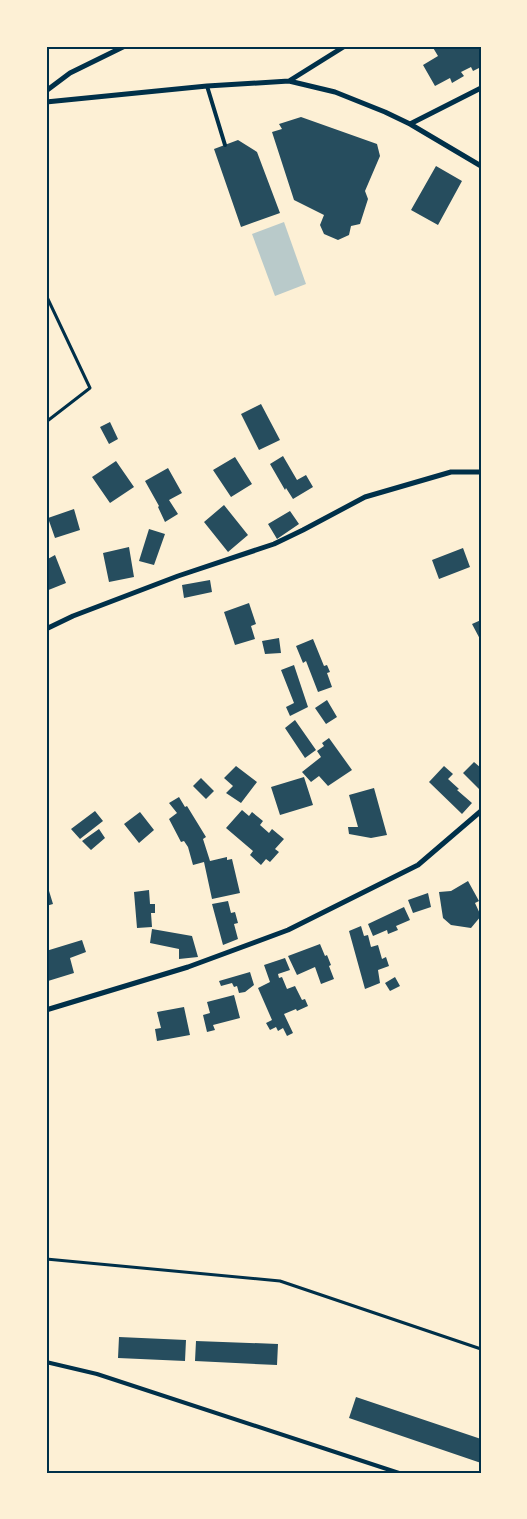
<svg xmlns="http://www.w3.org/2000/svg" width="527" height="1519" font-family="Helvetica,sans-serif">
	<rect width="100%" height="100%" fill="#fdf0d5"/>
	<path fill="#b9caca" d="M284,222l22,62 -31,12 -23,-62z"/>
	<path fill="#264d5e" d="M432,46h49v21l-8,4 -2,-4 -10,5 3,4 -12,7 -2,-5 -15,8 -12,-21 15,-9z
		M301,117l76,27 3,12 -15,35 3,8 -8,25 -9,2 -2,9 -11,5 -14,-6 -4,-9 4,-10 -30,-15 -22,-68 10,-3 -3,-5z
		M238,140l19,12 23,61 -39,14 -27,-78z
		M436,166l26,15 -24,44 -27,-15z
		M261,404l19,36 -21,10 -18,-36z
		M110,422l8,17 -9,5 -9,-17z
		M283,456l14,24 9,-5 7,12 -20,12 -7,-11 -1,2 -15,-26z
		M235,457l17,27 -21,13 -18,-27z
		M116,461l18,26 -24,16 -18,-26z
		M168,468l14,25 -13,7 9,14 -13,8 -7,-15 1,-1 -14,-25z
		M224,505l24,30 -20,17 -24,-30z
		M74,509l6,21 -25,8 -7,-20z
		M290,511l9,13 -22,15 -9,-15z
		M149,529l16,5 -11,31 -15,-4z
		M129,547l5,30 -25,5 -6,-29z
		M463,548l7,19 -31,12 -7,-19z
		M55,555l11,28 -20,8v-31z
		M210,580l2,12 -28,6 -2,-13z
		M249,603l7,21 -5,2 4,13 -20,6 -11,-33z
		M481,620v21l-9,-17z
		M279,638l2,15 -16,1 -3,-13z
		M313,639l11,27 3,-1 3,7 -3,1 5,14 -14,5 -12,-31 -3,2 -7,-17z
		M294,665l14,42 -18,9 -4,-9 8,-4 -13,-33z
		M327,700l10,17 -11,7 -11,-16z
		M295,720l21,30 -11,8 -20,-30z
		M329,738l23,32 -24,16 -9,-10 -8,6 -9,-10 19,-15 -4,-6 7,-5 -2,-3z
		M474,762l7,6v19l-2,2 -16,-16z
		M236,766l21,16 -16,21 -15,-10 7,-7 -9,-8z
		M444,766l9,8 -5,5 11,10 -2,1 15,13 -10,11 -33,-32z
		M304,777l9,28 -33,10 -9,-28z
		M201,778l13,13 -8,8 -13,-13z
		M374,788l13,47 -16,3 -22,-4 -1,-7h10l-9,-32z
		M179,797l6,10 2,-1 19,31 -3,2 7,22 17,-4v3l5,-1 8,34 -28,6 -8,-37 -11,3 -5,-18 -4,-6 -3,1 -12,-23 8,-6 -8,-10z
		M242,810l7,6 3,-4 11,9 -3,4 9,8 3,-4 12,10 -9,10 4,3 -9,10 -4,-3 -5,6 -11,-10 3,-4 -27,-23z
		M95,811l8,10 -23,18 -9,-10z
		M140,812l14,18 -15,13 -15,-19z
		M99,829l6,9 -14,12 -9,-9z
		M46,881l7,23 -7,2z
		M468,881l11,20 -4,2 6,13 -10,12 -20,-3 -8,-7 -4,-26 12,-1z
		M149,890l1,14h5v9h-4l1,14 -15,1 -3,-36z
		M428,893l3,14 -18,6 -5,-13z
		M228,901l3,12 4,-1 3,11 -4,1 4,15 -15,6 -11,-41z
		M404,907l6,13 -14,6 2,4 -10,4 -1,-4 -14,6 -5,-12z
		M361,926l3,10 4,-1 3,12 7,-2 4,14 4,-2 3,9 -11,4 2,13 -15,6 -16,-58z
		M152,929l40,7 6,21 -19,2v-10l-29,-6z
		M82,940l4,12 -16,6 4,15 -26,8 -2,-6v-24z
		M320,944l5,12 2,-1 4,10 -2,1 5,13 -13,5 -6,-17 -18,8 -9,-19z
		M285,958l5,12 -12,4 1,4 3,-1 5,12 8,-3 7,14 3,-1 3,7 -11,5 -1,-2 -12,5 9,19 -6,3 -4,-8 -5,3 -2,-4 -6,3 -4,-7 6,-3 -14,-32 12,-6 -6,-17z
		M250,972l4,13 -9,7 -6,1 -2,-7 -3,1 -2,-4 -11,3 -2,-5z
		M395,977l5,9 -10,5 -5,-8z
		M234,995l6,23 -27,7 2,5 -8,2 -4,-17 7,-2 -3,-11z
		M184,1007l6,28 -33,6 -2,-12 6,-1 -4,-16z
		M119,1337l67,3 -1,21 -67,-3z
		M196,1341l82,3 -1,21 -82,-4z
		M356,1397l125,42v24l-132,-45z"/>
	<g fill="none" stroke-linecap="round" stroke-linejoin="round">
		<path stroke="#003049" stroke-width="3" d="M46,295l44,93 -44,34
			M46,1259l234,22 201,68"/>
		<path stroke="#003049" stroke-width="4" d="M207,86l18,59
			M46,1362l51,12 302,99"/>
		<path stroke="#003049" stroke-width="5" d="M289,81l56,-35
			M46,91l24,-18 55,-27
			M46,102l161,-16 82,-5 46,11 50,20 25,12 71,42
			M410,124l71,-36
			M46,629l27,-13 105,-40 96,-32 29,-14 62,-33 86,-25h30
			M46,1010l142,-43 100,-37 130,-65 63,-54"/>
	</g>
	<rect width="527" height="1519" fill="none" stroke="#fdf0d5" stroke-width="95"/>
	<rect x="48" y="48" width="432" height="1424" fill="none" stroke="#003049" stroke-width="2"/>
</svg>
